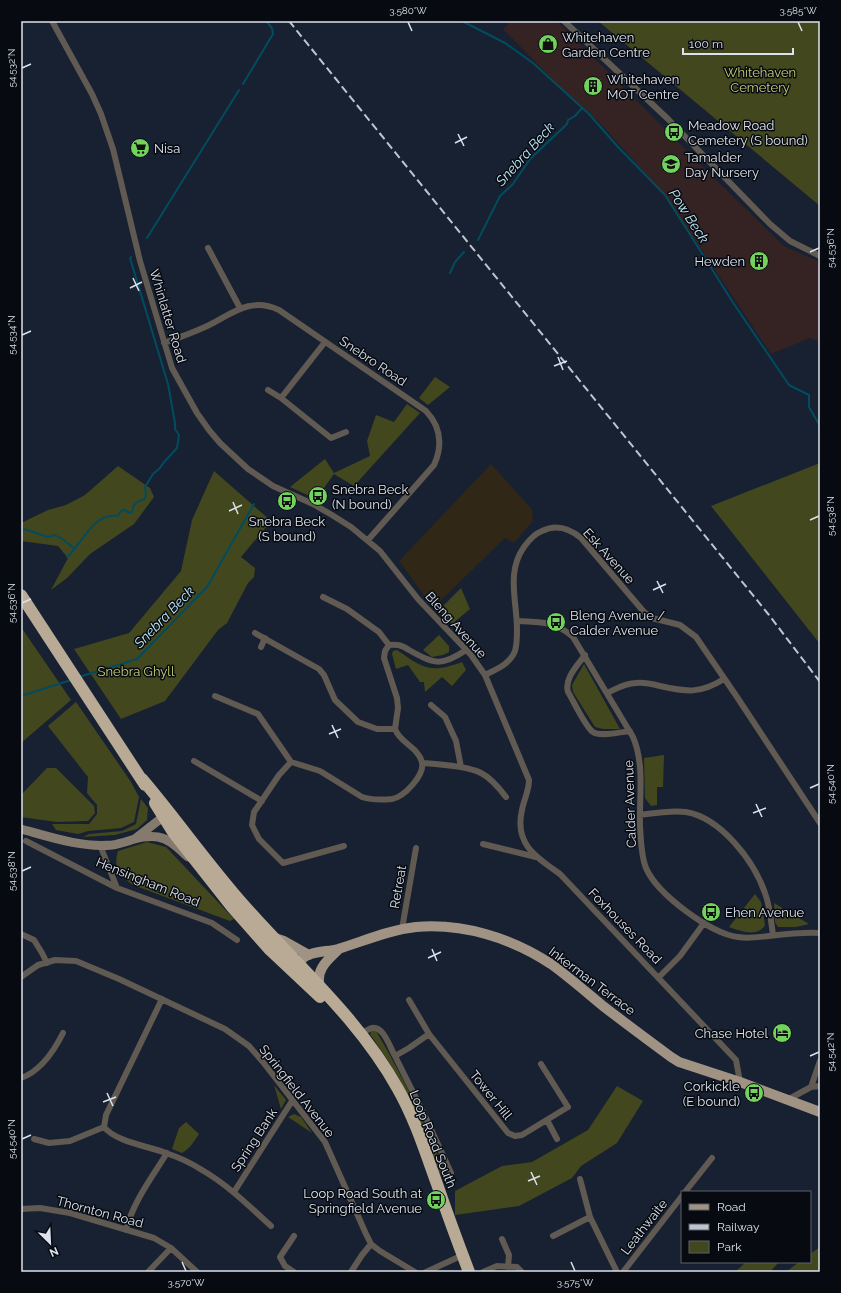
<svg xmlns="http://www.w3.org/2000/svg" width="841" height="1293" font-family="Raleway,sans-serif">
	<rect width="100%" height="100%" fill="#182131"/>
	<path fill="#352223" d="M512,21h45l158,158 69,67 36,16v80l-10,-4 -39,16 -107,-160 -66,-73 -41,-37 -54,-55z"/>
	<path fill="#302717" d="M491,464l41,45 1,12 -19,22 -9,-5 -68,66 -11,-6 -27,-37z"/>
	<path fill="#43471e" d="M598,21h222v185z
		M435,377l15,10 -22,18 -9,-7z
		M407,404l13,9 -66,73 -20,-12 -18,25 -26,-12 35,-28 9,14 36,-17 -3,-15 9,-26 18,7z
		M820,463v181l-109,-138z
		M118,466l32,22 4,9 -20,27 -44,30 -23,24 -16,12 17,-32 -10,-12 -37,-5v-18l27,-13 18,-5 19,-10z
		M214,471l57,50 -30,36 14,11 -1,9 -6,6 -21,40 -9,7 -53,71 -44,18 -47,-70 55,-16 52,-62 11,-51z
		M461,588l9,21 -18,15 -13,-14z
		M21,627l50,73 -50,43z
		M439,635l10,11v6l-6,3 -11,2 -9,-7z
		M397,650c26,18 33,24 65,12l4,8 -14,16 -10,-9 -17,15 -1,-10h-4l-12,-17 -12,4 -4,-15 1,-3z
		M584,664l36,65h-17l-8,-2 -22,-35 -1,-7z
		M76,702l55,80 8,15 -5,25 -13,6 -33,3 -10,3 -22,-4 -4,-6h37l8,-10v-9l-10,-12 1,-16 -40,-51z
		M664,755l-1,32h-6v18l-6,1 -6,-8 -1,-40z
		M47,768h9l38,38 1,7 -7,8 -31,1 -36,-5v-22z
		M141,799l7,9 -1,12 -10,9 -22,6 -32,2 6,-3 33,-3 14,-7z
		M147,842l19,5 68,72 -4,2 -97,-36c-14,-10 -20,-16 -15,-34z
		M755,894l6,8 4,23c-7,13 -25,6 -36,2z
		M774,903l35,21 -13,3h-18l-3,-5z
		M372,1030l4,1c27,45 50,94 70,143l-5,2c-13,-34 -25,-69 -44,-101 -8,-14 -18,-27 -27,-41z
		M274,1085l12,15 -5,9z
		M617,1086l26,15 -26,42 -36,23 -9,12 -53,28 -64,9v-24l47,-25 30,-4 56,-32z
		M294,1114l7,3 11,16 -24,-16z
		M186,1122l13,12c-5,7 -9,15 -17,19l-10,-4 7,-21z
		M820,1247v25h-34l13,-10h11v-8z
		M746,1262h33l-9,10h-35z"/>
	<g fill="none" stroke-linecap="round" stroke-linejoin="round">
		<path stroke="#014c5f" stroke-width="2" d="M462,21l43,22 28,20 56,51 29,33 47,48 69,109 55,81 20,10v12l11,19
			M243,84l30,-50 -1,-6 -6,-7
			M147,238l92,-148
			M478,240l22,-44 13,-12 17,-25 37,-35 1,-4 7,-4 7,-8
			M450,273l5,-11 9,-10
			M24,529l24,8 7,-2 9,5 8,7 4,1
			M67,557c16,-14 26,-45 51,-41l3,-5 3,-1 6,3 2,-1c1,-8 4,-11 13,-13l1,-6 -1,-6 8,-13 6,-5 6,-8 12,-13 2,-13 -4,-6v-6l-7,-39 -38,-126 1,-1
			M79,677l58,-18 70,-72 47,-83
			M21,696l50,-16"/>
		<path stroke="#605a52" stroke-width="6" d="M52,21l40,73 9,20 12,35 27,112 32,107 25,45 12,17 11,13 28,26 25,17 40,18 19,11 19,12 29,24 38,48 53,56 14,20 44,105c0,11 -5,19 -7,30 -8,34 14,47 38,64l176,186 4,22
			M564,21l104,98 102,105 20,17 30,15
			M208,248l32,60
			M164,343c14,-5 28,-10 41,-16 26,-12 44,-31 74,-17l147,101c15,16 17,34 8,54l-66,75
			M268,390l13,8 50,40 15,-6
			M281,398l44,-56
			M323,597l24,12 32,23 10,13
			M517,621c23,1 38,0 56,16l60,100c12,28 6,60 7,89 1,14 1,30 6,42 11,26 65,66 92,69 10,2 21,0 31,-1 17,-2 34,-4 51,-3
			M255,633l64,36 5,6 11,25 23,22 19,7h18
			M261,647l4,-9
			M585,655c-8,11 -21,24 -17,37 5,8 18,36 25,40 7,5 29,0 37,-1
			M485,675c12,-6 25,-11 30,-24 2,-7 2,-14 2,-21 0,-29 -11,-58 7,-83 5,-7 10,-13 18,-16 14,-7 27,-3 39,7l63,74 8,6 28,7 16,12 41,60 83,126
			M607,693c9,-4 18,-10 29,-10 8,-1 16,1 24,3 27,6 40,8 64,-7
			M215,696l43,18 33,48
			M431,705l14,12 11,24 5,26
			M194,761l68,40
			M422,763c16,1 46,3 59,10 10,5 19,16 25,24
			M640,815c15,-2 31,-5 46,-3 35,6 68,49 79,81 5,13 6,28 8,42
			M26,841l91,47 95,35 25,17
			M483,844l53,13
			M100,845l17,43
			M344,846l-61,17 -24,-24 -7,-14 2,-13 25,-37 12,-13 29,9 42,26c9,3 20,3 30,2 12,-2 33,-24 30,-37 -4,-15 -22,-19 -27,-33l3,-21 -1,-10 -13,-40 1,-7 4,-6c8,-1 13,0 20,5 25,14 32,17 57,0
			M402,929l14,-81
			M21,934l13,6 8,13 5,10
			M21,977l17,-12 17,-5 21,1 43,18 106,50 24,17 14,16 62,80 41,92 5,10 9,7 35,21
			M659,977l21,-21 24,-33
			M409,1000l20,34
			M361,1034c3,-2 7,-5 11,-6 12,-2 18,20 23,28
			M21,1078c20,-7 33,-27 42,-45
			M811,1087l9,-26
			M787,1100l24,-13 9,-1
			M547,1120l10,19
			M104,1127c12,15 44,19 62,26 12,4 25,10 36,17 26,15 47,36 69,56
			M104,1127l2,-12 56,-116
			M34,1139l15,4 21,-2 34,-14
			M451,1173l-26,-57 -30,-60 14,-8 20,-14 79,99 7,3 7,-1 46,-28 -27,-43
			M580,1179l10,38 27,55
			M234,1192l58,-91
			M685,1192l27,-34
			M21,1209l19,-1 30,5 84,25 17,10 26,24
			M126,1230c7,-28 26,-53 41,-77
			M294,1236l-14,21 5,9 9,6
			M553,1236l37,-19
			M502,1239l7,16 -1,12
			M148,1272l23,-24
			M351,1272l11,-17 9,-11
			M426,1272l37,-17
			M483,1272l14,-6 20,1 5,5
			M623,1272l59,-76"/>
		<path stroke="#847a6e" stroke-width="9" d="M21,829c29,8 61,19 91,16 15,-2 30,-11 46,-8 12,2 21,12 30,20
			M136,838l32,-25"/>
		<path stroke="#a09383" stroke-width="10" d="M275,938l9,3 25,14
			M299,971c-3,-21 24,-18 39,-22 26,-8 51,-19 78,-22 47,-4 96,11 135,37 18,13 35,28 52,42 22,17 45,34 68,51l8,5 61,20 80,30
			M320,987c-5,-18 8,-27 19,-38"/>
		<path stroke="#b9aa96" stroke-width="12" d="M21,595l124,190
			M142,779c34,40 64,83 99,123 53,61 117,115 157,187 17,30 27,62 39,95 10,29 21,59 32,88
			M155,803l18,29 59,75 38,43 50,47"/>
		<path stroke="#bec5d0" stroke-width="2" stroke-dasharray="8 4" stroke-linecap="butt" d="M289,21l480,594 51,67"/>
	</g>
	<path fill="none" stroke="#dce2ed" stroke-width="1.5" d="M408,22l4,9M798,22l4,9M22,68l9,-4M458,134l6,12M455,143l12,-6M810,252l9,-4M133,278l6,13M130,288l12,-6M22,335l9,-4M558,357l5,13M554,366l13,-5M233,502l5,12M229,511l13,-6M810,520l9,-4M657,581l6,12M653,590l13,-6M22,603l9,-4M332,725l6,13M329,734l12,-5M810,788l9,-4M756,804l6,13M753,813l13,-5M22,871l9,-4M432,949l5,12M428,958l13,-6M810,1056l9,-4M107,1093l6,13M103,1102l13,-5M22,1139l9,-4M531,1172l6,13M528,1181l12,-5M182,1262l4,9M571,1262l4,9"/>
	<defs>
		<g id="shop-disc" transform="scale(1)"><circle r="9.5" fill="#72d25e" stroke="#070b11"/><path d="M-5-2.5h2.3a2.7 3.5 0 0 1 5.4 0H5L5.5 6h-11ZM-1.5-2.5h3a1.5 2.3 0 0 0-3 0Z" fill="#111"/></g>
		<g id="building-disc" transform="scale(1)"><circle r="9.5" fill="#72d25e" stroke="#070b11"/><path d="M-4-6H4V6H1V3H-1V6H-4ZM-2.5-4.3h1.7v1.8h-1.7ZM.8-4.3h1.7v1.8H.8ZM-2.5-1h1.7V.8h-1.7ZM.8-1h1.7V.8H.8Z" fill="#111"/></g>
		<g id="bus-disc" transform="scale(1)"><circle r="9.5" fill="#72d25e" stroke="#070b11"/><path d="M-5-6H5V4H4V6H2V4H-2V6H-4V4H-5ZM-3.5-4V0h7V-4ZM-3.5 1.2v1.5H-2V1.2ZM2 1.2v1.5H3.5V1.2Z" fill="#111"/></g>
		<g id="supermarket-disc" transform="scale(1)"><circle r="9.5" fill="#72d25e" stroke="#070b11"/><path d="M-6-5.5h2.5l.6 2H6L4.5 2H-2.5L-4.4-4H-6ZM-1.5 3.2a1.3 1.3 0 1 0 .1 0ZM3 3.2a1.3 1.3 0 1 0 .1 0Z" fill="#111"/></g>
		<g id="school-disc" transform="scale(1)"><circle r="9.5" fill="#72d25e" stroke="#070b11"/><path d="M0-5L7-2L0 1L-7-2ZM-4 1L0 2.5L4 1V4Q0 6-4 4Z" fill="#111"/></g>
		<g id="hotel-disc" transform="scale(1)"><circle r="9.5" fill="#72d25e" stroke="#070b11"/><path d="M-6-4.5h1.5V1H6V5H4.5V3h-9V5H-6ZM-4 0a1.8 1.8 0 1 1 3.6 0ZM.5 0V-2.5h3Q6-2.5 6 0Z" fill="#111"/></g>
	</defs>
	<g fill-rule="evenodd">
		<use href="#shop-disc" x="548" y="44"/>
		<use href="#building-disc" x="593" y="86"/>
		<use href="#bus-disc" x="674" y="132"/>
		<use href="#supermarket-disc" x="140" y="148"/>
		<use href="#school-disc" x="671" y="164"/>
		<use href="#building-disc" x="759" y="261"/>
		<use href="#bus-disc" x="318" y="496"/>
		<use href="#bus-disc" x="287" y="501"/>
		<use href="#bus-disc" x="556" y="622"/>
		<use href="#bus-disc" x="711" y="912"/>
		<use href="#hotel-disc" x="782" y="1033"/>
		<use href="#bus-disc" x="754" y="1093"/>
		<use href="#bus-disc" x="436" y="1200"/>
	</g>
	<g text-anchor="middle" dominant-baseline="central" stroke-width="3" stroke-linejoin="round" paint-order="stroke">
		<g font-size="13" fill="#dce2ed" stroke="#070b11" text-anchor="start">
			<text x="562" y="37">Whitehaven<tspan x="562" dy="15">Garden Centre</tspan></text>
			<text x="607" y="79">Whitehaven<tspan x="607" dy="15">MOT Centre</tspan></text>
			<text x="688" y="125">Meadow Road<tspan x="688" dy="15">Cemetery (S bound)</tspan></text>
			<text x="154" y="148">Nisa</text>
			<text x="685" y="157">Tamalder<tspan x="685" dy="15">Day Nursery</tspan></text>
			<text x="745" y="261" text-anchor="end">Hewden</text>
			<text x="332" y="489">Snebra Beck<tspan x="332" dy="15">(N bound)</tspan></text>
			<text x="287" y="521" text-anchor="middle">Snebra Beck<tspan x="287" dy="15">(S bound)</tspan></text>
			<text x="570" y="615">Bleng Avenue /<tspan x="570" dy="15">Calder Avenue</tspan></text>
			<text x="725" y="912">Ehen Avenue</text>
			<text x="768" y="1033" text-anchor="end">Chase Hotel</text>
			<text x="740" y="1086" text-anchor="end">Corkickle<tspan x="740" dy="15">(E bound)</tspan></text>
			<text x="422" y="1193" text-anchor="end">Loop Road South at<tspan x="422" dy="15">Springfield Avenue</tspan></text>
		</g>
		<g font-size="13" fill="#c6d173" stroke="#070b11">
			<text x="760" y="72">Whitehaven<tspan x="760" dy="15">Cemetery</tspan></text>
			<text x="136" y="671">Snebra Ghyll</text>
		</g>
		<g font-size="13" fill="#dce2ed" stroke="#070b11">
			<text transform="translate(168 316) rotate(73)">Whinlatter Road</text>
			<text transform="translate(373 361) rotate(34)">Snebro Road</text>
			<text transform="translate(609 556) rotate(48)">Esk Avenue</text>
			<text transform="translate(456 625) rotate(48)">Bleng Avenue</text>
			<text transform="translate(630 804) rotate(-92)">Calder Avenue</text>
			<text transform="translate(148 882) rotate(22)">Hensingham Road</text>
			<text transform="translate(398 887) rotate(-80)">Retreat</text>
			<text transform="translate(625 926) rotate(46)">Foxhouses Road</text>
			<text transform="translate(592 981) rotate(37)">Inkerman Terrace</text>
			<text transform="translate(297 1091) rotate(52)">Springfield Avenue</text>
			<text transform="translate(491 1095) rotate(51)">Tower Hill</text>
			<text transform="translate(433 1139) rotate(68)">Loop Road South</text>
			<text transform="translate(254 1140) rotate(-57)">Spring Bank</text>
			<text transform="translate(100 1212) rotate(15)">Thornton Road</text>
			<text transform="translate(644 1227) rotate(-52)">Leathwaite</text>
		</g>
		<g font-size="14" font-style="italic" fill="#c1eaf9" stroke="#070b11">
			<text transform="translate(525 154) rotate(-48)">Snebra Beck</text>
			<text transform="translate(689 216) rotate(57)">Pow Beck</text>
			<text transform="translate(164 617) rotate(-46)">Snebra Beck</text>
		</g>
	</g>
	<rect width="841" height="1293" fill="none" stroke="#070b11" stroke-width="44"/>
	<rect x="681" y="1191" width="130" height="72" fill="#070b11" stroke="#5c6169"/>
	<rect x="689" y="1204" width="20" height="6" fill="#a09383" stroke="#5c6169"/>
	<text x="717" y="1211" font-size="12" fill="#dce2ed">Road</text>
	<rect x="689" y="1224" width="20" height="6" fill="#bec5d0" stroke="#5c6169"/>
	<text x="717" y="1231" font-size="12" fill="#dce2ed">Railway</text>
	<rect x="689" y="1241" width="20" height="12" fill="#43471e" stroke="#5c6169"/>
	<text x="717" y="1251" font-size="12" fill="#dce2ed">Park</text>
	<g transform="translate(50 1243) rotate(156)" stroke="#070b11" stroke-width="3" paint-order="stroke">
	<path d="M0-3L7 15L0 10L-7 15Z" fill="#dce2ed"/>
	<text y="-6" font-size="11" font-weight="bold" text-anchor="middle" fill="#dce2ed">N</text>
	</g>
	<path d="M683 48v6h110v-6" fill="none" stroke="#dce2ed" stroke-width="2"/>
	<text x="689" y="48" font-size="12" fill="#dce2ed" stroke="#070b11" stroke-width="3" paint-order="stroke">100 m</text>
	<rect x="22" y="22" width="797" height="1249" fill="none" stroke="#dce2ed" stroke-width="1.5"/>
	<g font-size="10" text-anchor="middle" fill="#dce2ed">
		<text x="408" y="14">3.580°W</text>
		<text x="798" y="14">3.585°W</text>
		<text transform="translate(11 68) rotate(-90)" y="4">54.532°N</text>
		<text transform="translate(830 248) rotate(-90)" y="4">54.536°N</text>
		<text transform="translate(11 335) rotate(-90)" y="4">54.534°N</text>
		<text transform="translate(830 516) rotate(-90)" y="4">54.538°N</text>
		<text transform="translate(11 603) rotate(-90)" y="4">54.536°N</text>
		<text transform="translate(830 784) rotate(-90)" y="4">54.540°N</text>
		<text transform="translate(11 871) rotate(-90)" y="4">54.538°N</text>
		<text transform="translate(830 1052) rotate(-90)" y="4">54.542°N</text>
		<text transform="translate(11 1139) rotate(-90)" y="4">54.540°N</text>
		<text x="186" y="1286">3.570°W</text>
		<text x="575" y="1286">3.575°W</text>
	</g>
</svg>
